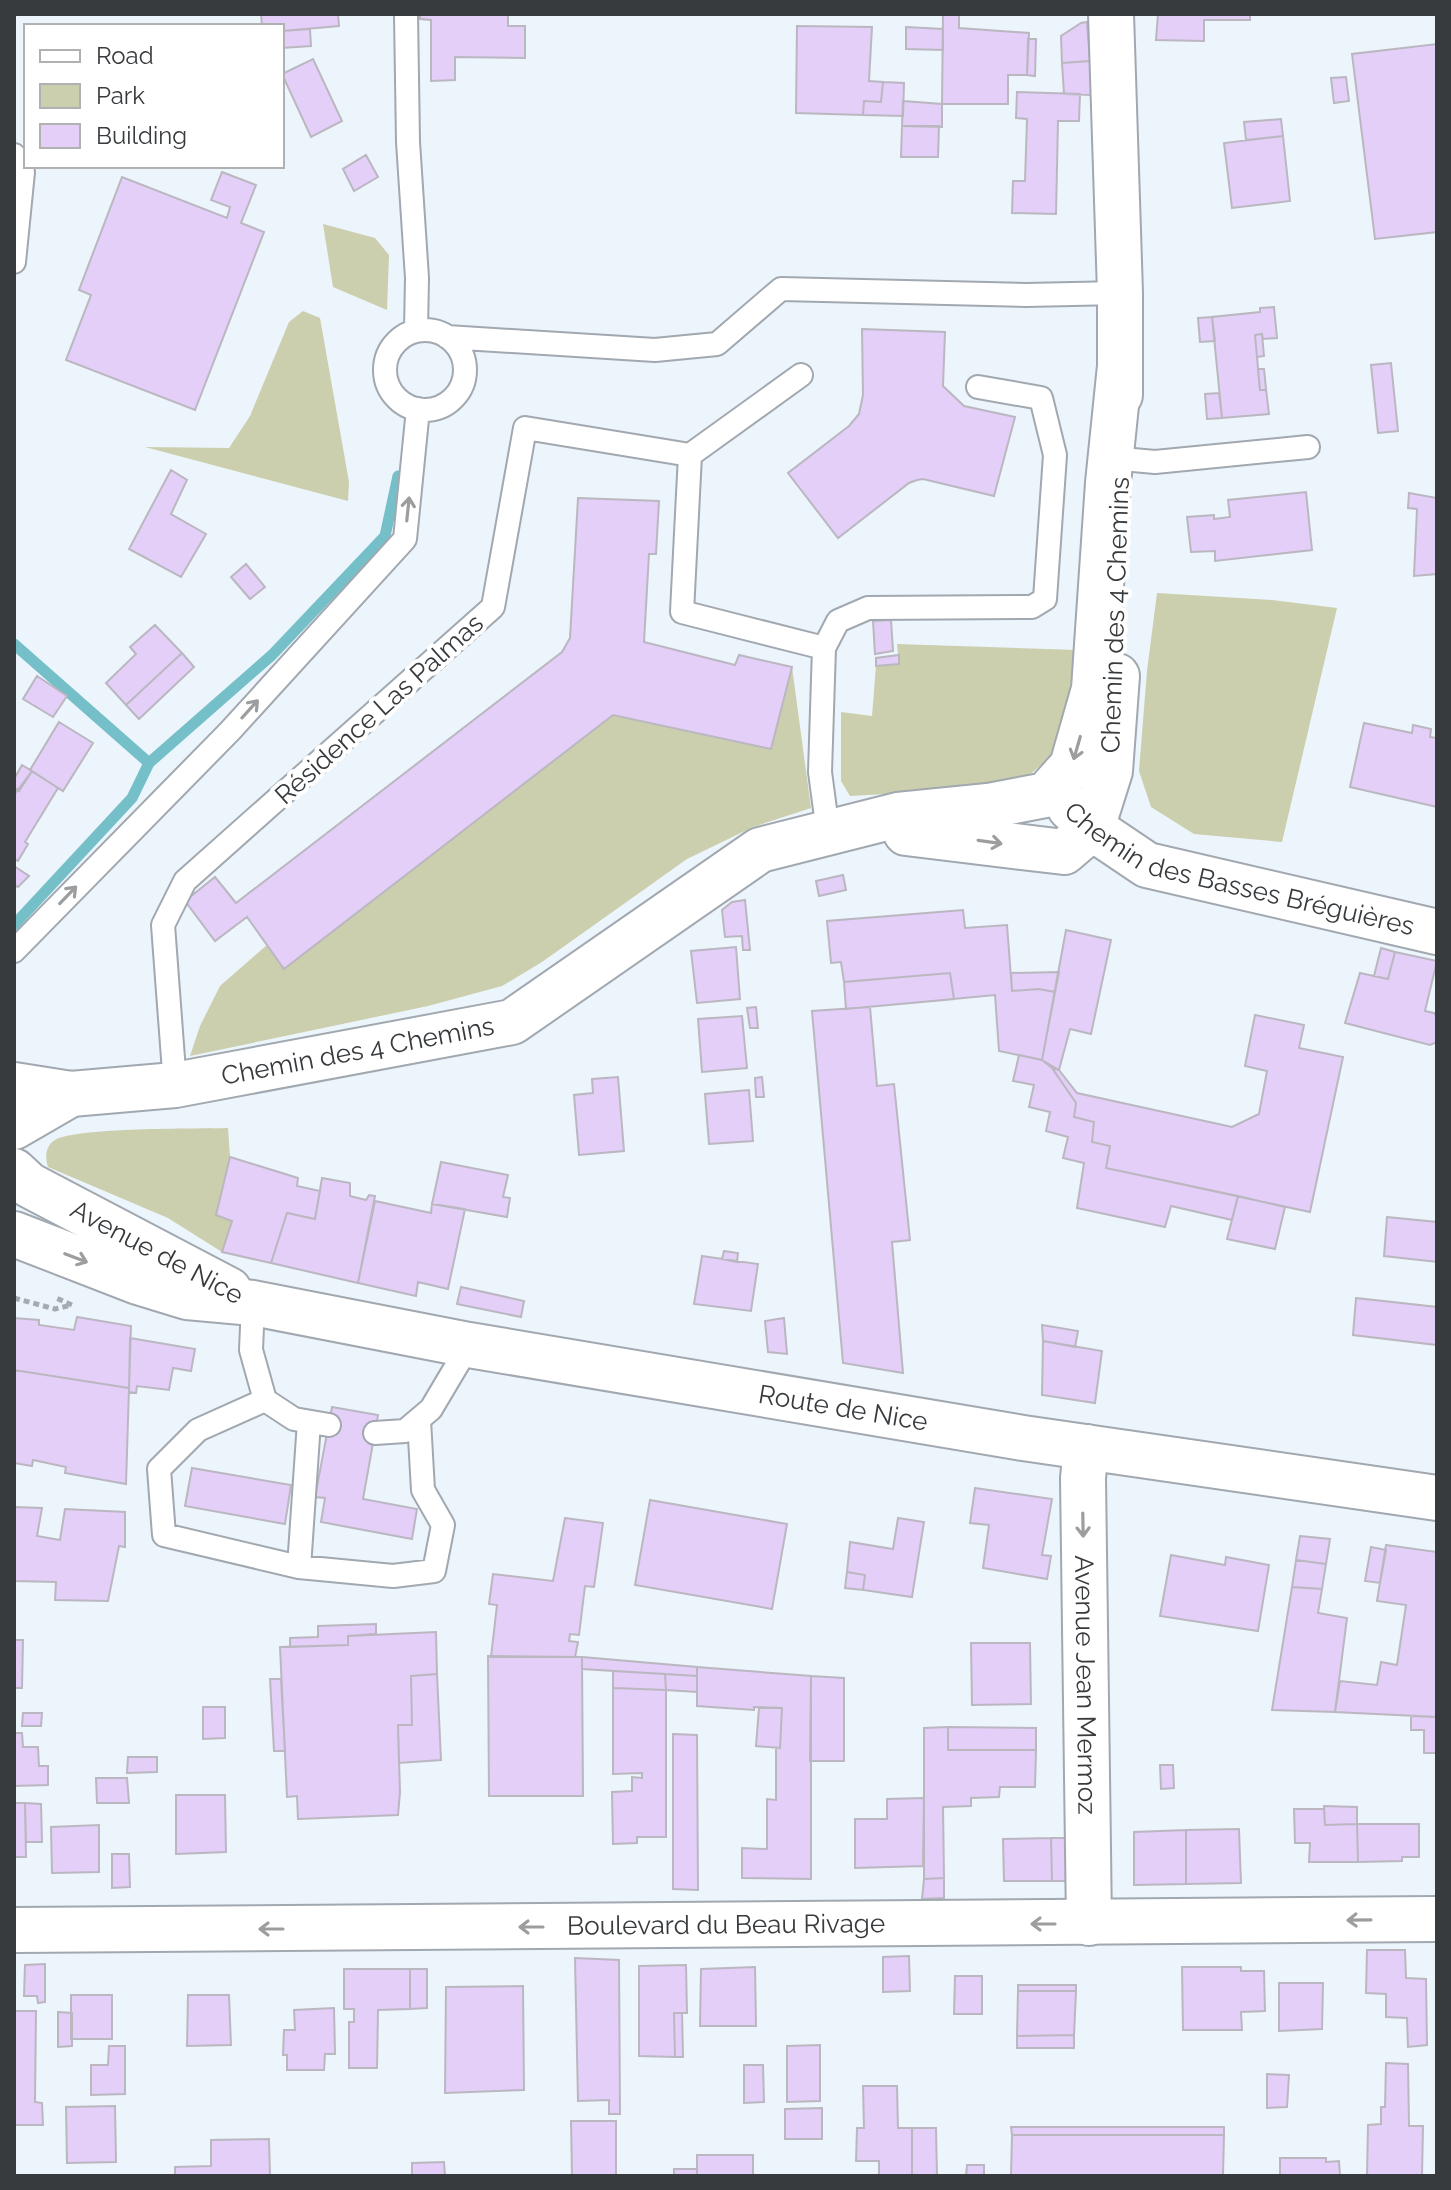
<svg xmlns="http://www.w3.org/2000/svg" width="1451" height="2190" font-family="Raleway,sans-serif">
	<rect width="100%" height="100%" fill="#ecf4fc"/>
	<path fill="#cbcfad" d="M323,224l52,14 14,17 -2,55 -54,-23z
		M303,311l17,7 29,164 -1,19 -203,-54 84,1 21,-32 39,-94z
		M1157,593l115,7 65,8 -55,234 -88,-8 -43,-27 -12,-36 8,-100z
		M897,644l180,6 -5,68 -11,29 -45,40 -166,9 -9,-15v-69l31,4 4,-50 23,-2z
		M792,667l19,141 -58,19 -66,32 -145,103 -40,24 -74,20 -238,50 10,-30 20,-40 47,-41 17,23 329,-253z
		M228,1128l2,29 -14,58 16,6 -10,31 -54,-34 -120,-51c-3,-9 -3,-21 7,-27 22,-13 141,-11 173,-12z"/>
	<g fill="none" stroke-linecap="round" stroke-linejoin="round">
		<path stroke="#75bfc9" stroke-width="11" d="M14,644l135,119 -17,35 -118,127
			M149,763l123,-108 113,-119 13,-60"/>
	</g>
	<path fill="#e3cff8" stroke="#bbb7c0" stroke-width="2" d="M261,14h77l1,12 -57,5v-5h-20z
		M420,14h88v12h17v32l-70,-1v23l-24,1v-61l-11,-1z
		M943,14h16v14l70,5 -2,42h-19v29h-66z
		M1158,14h92v6h-46v21l-48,-1z
		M1087,22l3,39 -28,2 -1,-27 20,-13z
		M797,26l75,1 -3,54 14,1 -2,20 -17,-1 -1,14 -67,-2z
		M906,27l37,2v21l-37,-1z
		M310,29l1,17 -29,2v-17z
		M1028,39h8l-1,37 -8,-1z
		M1437,44v188l-62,7 -23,-185z
		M313,59l29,62 -31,16 -29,-63z
		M1090,61l2,34 -28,-1 -2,-31z
		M1346,77l3,24 -15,2 -3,-25z
		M883,82l21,1 -1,33 -40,-1 1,-14 17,1z
		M1017,92l63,2 -1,27h-21l-2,93 -44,-1 1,-32h12l2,-62 -11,-1z
		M903,101l39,3v23l-40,-1z
		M1281,119l2,17 -37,4 -2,-18z
		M902,126h37l-1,31h-37z
		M1283,136l7,65 -58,7 -8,-65z
		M366,155l12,22 -24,14 -11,-22z
		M222,172l34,13 -15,38 23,9 -69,178 -129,-50 25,-65 -12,-5 43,-113 105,41 3,-11 -19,-7z
		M1274,307l3,31 -14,1 -1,-5 -7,1 5,55 6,-1 3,25 -47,4 -10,-101 48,-5v-4z
		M1212,317l3,24 -15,1 -2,-24z
		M862,329l83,3 -2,54 21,20 51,11 -21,79 -71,-17 -6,1 -8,3 -71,55 -50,-65 61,-47 10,-12 4,-19z
		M1262,334l2,22 -7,1 -2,-22z
		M1391,363l7,68 -20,2 -7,-68z
		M1258,369h6l2,20 -6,1z
		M1219,393l3,25 -15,1 -2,-25z
		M171,470l16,10 -16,34 35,20 -25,43 -52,-28z
		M1306,492l6,58 -97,11v-10l-24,1 -4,-35 27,-2v4l16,-2 -2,-17z
		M1409,493l28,5v76l-23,2 3,-67 -9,-1z
		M578,498l81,3 -3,53h-7l-5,88 91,23 4,-10 53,12 -21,82 -158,-34 -329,254 -37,-52 -32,24 -30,-40 30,-24 21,26 326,-251 8,-14z
		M246,564l19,23 -15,12 -19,-22z
		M891,620l2,31 -18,3 -2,-33z
		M155,625l27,28 -56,52 -20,-22 30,-29 -6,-7z
		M182,653l12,14 -55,52 -13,-14z
		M899,655v9l-23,2v-8z
		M37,676l30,20 -14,21 -30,-18z
		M59,722l34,21 -30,48 -33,-21z
		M1364,723l48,10 1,-8 18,4 -1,8 7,1v69l-87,-20z
		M22,765l10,6 -13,20 -5,-4v-8z
		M32,771l26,17 -33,54 3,2 -10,17 -4,-2v-64z
		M14,866l15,10 -11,11 -4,-2z
		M843,875l3,15 -27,6 -3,-15z
		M745,900l5,50h-7l-1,-14 -17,1 -3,-27 10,-8z
		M963,910l2,18 42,-3 5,66 27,-2 16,3 -13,68 -43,-9 -4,-56 -41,4 -4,-26 -106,9 -3,-20 -10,1 -4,-42z
		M1066,930l45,10 -20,94 -21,-5 -11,41 -17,-10z
		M736,947l4,52 -43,4 -6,-52z
		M1381,948l14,4 -7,27 -14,-3z
		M1395,952l42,9 -12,50 9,2 3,4v25l-7,3 -85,-22 15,-50 28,6z
		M1059,972l-4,20 -16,-3 -27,2 -1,-18z
		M950,973l4,26 -108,10 -2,-27z
		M756,1007l2,21h-8l-3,-20z
		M870,1007l7,79 17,-2 16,156 -18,2 11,131 -60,-10 -31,-352z
		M1255,1015l49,10 -5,23 44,9 -33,155 -204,-44 4,-22 -18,-4 2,-20 -20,-5 2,-14 -24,-35 7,2 18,23 155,34 27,-13 8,-43 -22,-5z
		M742,1016l5,52 -45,4 -4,-53z
		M1019,1055l23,5 10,8 24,35 -2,14 20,5 -2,20 18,4 -4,22 132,28 -6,24 -61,-14 -6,21 -88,-19 7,-45 -21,-5 5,-21 -22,-6 4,-19 -21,-5 5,-22 -21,-4z
		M618,1077l6,74 -45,4 -5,-60 19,-2 -1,-14z
		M762,1077l2,20h-8l-1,-19z
		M749,1090l4,51 -44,3 -4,-50z
		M230,1157l68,21 -1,8 23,5 -5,28 -28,-6 -16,50 -49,-11 10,-31 -16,-6z
		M441,1162l67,13 -5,22 7,1 -3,19 -75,-13z
		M322,1178l28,5v13l16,4 3,-5 6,1 -17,87 -87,-20 16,-50 28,6z
		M1238,1196l47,11 -10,42 -48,-10z
		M375,1201l56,12 1,-9 33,5 -17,80 -30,-7 -2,14 -58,-13z
		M1387,1217l50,5v40l-53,-6z
		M724,1251l14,2 -1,9 -15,-3z
		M702,1256l56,8 -7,47 -57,-7z
		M461,1287l63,14 -3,16 -64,-13z
		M1356,1298l81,9v38l-84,-10z
		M77,1317l54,9 -2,62 -115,-18v-52l25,2v5l35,5z
		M784,1318l3,36 -19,-2 -3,-31z
		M1042,1325l36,6 -3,16 -32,-6z
		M130,1338l65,11 -4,22 -18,-3 -4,22 -32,-4 -1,7 -7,-1z
		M1043,1341l59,10 -7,52 -53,-8z
		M14,1370l115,18 -3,96 -61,-11 1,-6 -33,-7 -1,6 -18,-3z
		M332,1407l46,8 -15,84 54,10 -5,30 -91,-17 4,-24 -10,-1z
		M192,1468l99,17 -6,39 -100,-18z
		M975,1488l77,11 -10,56 9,1 -4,23 -64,-11 6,-43 -19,-2z
		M650,1500l137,24 -15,85 -137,-24z
		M14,1507l28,1 -5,28 23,4 5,-31 60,3v35l-6,-1 -11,55 -53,-1 1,-18 -42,-1z
		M565,1518l38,5 -9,64 -9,-1 -6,49 -9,-1 -1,7 9,1 -3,15h-84l6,-52 -8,-1 4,-30 60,7z
		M898,1518l26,4 -12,75 -49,-7 2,-15 -18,-3 3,-30 43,7z
		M1300,1536l30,3 -4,25 -30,-4z
		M1386,1545l51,7v165l-102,-5 5,-31 37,4 4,-23 16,3 9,-60 -29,-4z
		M1371,1547l15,3 -6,33 -15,-2z
		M1171,1555l54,10 1,-8 43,8 -11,66 -98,-15z
		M1296,1560l30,4 -4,25 -30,-2z
		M847,1572l18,3 -2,15 -18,-2z
		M1292,1587l30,2 -4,24 29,5 -12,94 -63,-2z
		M376,1624v10l-28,2v9l-58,2v-9l28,-1v-11z
		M436,1632l1,42 -26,2 1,49h-14l2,67 -2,23 -100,4 -1,-23 -10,1 -7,-150 68,-2v-9z
		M14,1640h9l-1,48h-8z
		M971,1643h59l1,61 -59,1z
		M488,1656l94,1 1,139h-94z
		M582,1657l115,10v9l-115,-7z
		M697,1667l114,9v203l-69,-1v-30l25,1v-50l9,1v-52h4l2,-40 -28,-1v3l-57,-4z
		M613,1671l52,3 1,16 -53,-2z
		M437,1674l4,86 -42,3 -1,-38h14l-1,-49z
		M665,1674l32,2v16l-31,-2z
		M811,1676l33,2v83h-34z
		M270,1679h11l4,72h-11z
		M613,1688l53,2v147h-29v6l-24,1 -1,-52 20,-1v-14l10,1v-5l-29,1z
		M203,1707h22v31l-22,1z
		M759,1708h23l-2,40 -24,-2z
		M23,1713h19l-1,13h-19z
		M1411,1716l26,1v36h-13v-23h-13z
		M948,1727v23h88l-1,37h-35l-1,10 -28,1v8l-28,1 1,71 -20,1v-151z
		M948,1727l88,1v22h-88z
		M14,1733h8l1,14h15l1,19h9v19l-34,1z
		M673,1734l24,1 1,155 -25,-1z
		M128,1757h29v15l-30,1z
		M1160,1765h13l1,23 -13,1z
		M96,1778h31l2,25h-32z
		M176,1795h49l1,57 -50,2z
		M924,1798l-1,68 -68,2v-49h32v-20z
		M14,1803h11l1,54h-12z
		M25,1803l16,1 1,38h-16z
		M1324,1806l33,1v17l-32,1z
		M1294,1809h30l1,16 32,-1 1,38h-49l1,-19h-15z
		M1357,1824h62v33h-17v4l-44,1z
		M99,1825v47l-47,1 -1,-46z
		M1239,1829l2,54 -55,1v-54z
		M1186,1830v54l-52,1v-53z
		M1051,1838h17v43h-16z
		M1051,1838l1,43h-48l-1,-42z
		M112,1854h17l1,33 -18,1z
		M944,1878v20l-22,1 2,-20z
		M1367,1950h38l1,28 20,1 1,66 -19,2 -1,-29 -21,-1v-23l-20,-1z
		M909,1956l1,35 -27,1v-35z
		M575,1958l44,2 1,154h-11v-14l-31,1z
		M45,1964v38l-7,1 -1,-7h-13l1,-31z
		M686,1965l1,48h-13l1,44 -36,-1v-90z
		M755,1967l1,59h-56l1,-57z
		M1182,1967h59v4h23l1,40 -24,1 1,18h-59z
		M344,1969h66v40l-32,1 -1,58h-28v-46h5v-13h-10z
		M410,1969h17v39l-17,1z
		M955,1976h27v38h-28z
		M1279,1983h44l-1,46 -43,2z
		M1018,1985h58v6h-58z
		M523,1986l1,104 -79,3 1,-106z
		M1018,1991h58l-2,44 -57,1z
		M71,1995h41v44h-41z
		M188,1995h41l2,50 -44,1z
		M334,2008l1,46h-10l-1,16h-37v-15h-4l1,-25h11l-1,-20z
		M14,2011h22l-1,91 7,1 1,22h-29z
		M58,2012l14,1v33l-14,1z
		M674,2013h8l1,44h-8z
		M1074,2035v13h-57v-12z
		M820,2045v56l-33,1v-56z
		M109,2046h16v48l-34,1v-30h17z
		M1386,2063l22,1 1,62h14l-1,50h-55l1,-51 13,-1v-17h4z
		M744,2065h19l1,37 -20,1z
		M1267,2074l22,1 -2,32 -20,1z
		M863,2086h34l1,42h14v48h-33v-15h-23l1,-33h7z
		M115,2106l1,56 -49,1 -1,-56z
		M822,2108v31h-37v-30z
		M571,2121h45v55h-44z
		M1011,2127h213v8h-212z
		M912,2128h24l1,48h-25z
		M1012,2135h212l-1,41h-212z
		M269,2139l1,37h-95v-9l36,-1v-26z
		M697,2155h56v21h-56z
		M1280,2158h46v4l13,-1 1,15h-60z
		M444,2162l1,14h-33v-13z
		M967,2165h17v11h-18z
		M674,2169h23v7h-23z"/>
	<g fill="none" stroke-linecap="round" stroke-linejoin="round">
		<g stroke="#a1a8af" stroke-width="26">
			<path id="service" d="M406,14l2,128 9,136 -1,52
				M14,155l9,17 -9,90
				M385 370a40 40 0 1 1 80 0a40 40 0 1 1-80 0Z
				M447,337l208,13 62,-6 64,-55 245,6 94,-2
				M690,455l111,-80
				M1111,458l44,4 153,-15
				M824,648l14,-27 30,-13 164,-1 13,-8 10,-144 -14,-57 -63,-11
				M14,951l216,-220 175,-192 13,-130
				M175,1085l-12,-160 22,-44 308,-274 32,-179 165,27 -8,157 142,36 -4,124 8,60
				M253,1303l-2,47 14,50 29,19 35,6
				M265,1400l-67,30 -39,39 5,66 135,32 94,9 41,-5 9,-46 -20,-35 -4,-70
				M375,1433l30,-2 26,-22 38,-64
				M299,1567l10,-145"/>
		</g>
		<g stroke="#a1a8af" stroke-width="48">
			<g id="minor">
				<path d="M1111,14l9,279v102"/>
				<path id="s1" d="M1070,808l22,20 55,37 290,67"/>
				<path d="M906,833l158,19 28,-24 18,-57 7,-95"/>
				<path id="s2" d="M14,1085l57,9 104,-9 337,-63 248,-172 138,-35 90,-9 58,-11 26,-29 22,-77 14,-206 12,-117"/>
				<path d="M14,1127l57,-33"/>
				<path id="s3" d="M1086,1447l-3,31 6,445"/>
				<path id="s4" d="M14,1930l1423,-11"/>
			</g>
		</g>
		<g stroke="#a1a8af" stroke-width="48">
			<g id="primary">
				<path d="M14,1171l15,14 200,105"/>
				<path id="s5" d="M14,1234l124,48 49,15 66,6 216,42 554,93 414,60"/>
			</g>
		</g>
		<path stroke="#a5abb1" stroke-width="5" stroke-dasharray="6 4" stroke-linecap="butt" d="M14,1298l41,11 17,-4 -18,-8"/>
		<use href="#service" stroke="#fff" stroke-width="22"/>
		<use href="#minor" stroke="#fff" stroke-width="44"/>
		<use href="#primary" stroke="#fff" stroke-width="44"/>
	</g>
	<defs><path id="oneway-shaft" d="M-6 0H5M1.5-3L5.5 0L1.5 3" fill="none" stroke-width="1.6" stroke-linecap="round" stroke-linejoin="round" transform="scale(2)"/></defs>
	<g stroke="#9c9d9e">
		<use href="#oneway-shaft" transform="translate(408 509) rotate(-84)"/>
		<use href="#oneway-shaft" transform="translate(250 709) rotate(-48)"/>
		<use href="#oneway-shaft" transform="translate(1077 748) rotate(106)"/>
		<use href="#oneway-shaft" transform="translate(990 842) rotate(8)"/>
		<use href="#oneway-shaft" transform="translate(68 895) rotate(-46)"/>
		<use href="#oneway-shaft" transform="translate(76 1258) rotate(21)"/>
		<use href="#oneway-shaft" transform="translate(1083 1525) rotate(89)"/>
		<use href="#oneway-shaft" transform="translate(1359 1920) rotate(179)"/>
		<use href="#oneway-shaft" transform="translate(1043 1924) rotate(180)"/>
		<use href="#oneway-shaft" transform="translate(531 1927) rotate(180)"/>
		<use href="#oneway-shaft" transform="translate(271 1929) rotate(180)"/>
	</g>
	<g text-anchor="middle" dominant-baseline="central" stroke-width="8" stroke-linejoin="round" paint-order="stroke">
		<g font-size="26" fill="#383b3e" stroke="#fff">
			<text transform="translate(1115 615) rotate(-88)">Chemin des 4 Chemins</text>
			<text transform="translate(379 709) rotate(-42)">Résidence Las Palmas</text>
			<text stroke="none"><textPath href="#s1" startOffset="184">Chemin des Basses Bréguières</textPath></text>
			<text stroke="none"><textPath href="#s2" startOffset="348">Chemin des 4 Chemins</textPath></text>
			<text transform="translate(157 1252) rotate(28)">Avenue de Nice</text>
			<text stroke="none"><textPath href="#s5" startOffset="850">Route de Nice</textPath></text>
			<text stroke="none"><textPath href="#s3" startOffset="238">Avenue Jean Mermoz</textPath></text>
			<text stroke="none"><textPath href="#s4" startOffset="712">Boulevard du Beau Rivage</textPath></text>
		</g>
	</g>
	<rect width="1451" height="2190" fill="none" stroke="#383b3e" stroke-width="32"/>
	<rect x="24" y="24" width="260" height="144" fill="#ffffff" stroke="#afb1b2" stroke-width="2"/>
	<rect x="40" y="50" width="40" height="12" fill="#ffffff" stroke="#afb1b2" stroke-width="2"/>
	<text x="96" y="64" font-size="24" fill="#383b3e">Road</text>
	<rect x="40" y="84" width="40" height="24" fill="#cbcfad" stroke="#afb1b2" stroke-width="2"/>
	<text x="96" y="104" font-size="24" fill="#383b3e">Park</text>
	<rect x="40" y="124" width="40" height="24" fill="#e3cff8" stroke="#afb1b2" stroke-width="2"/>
	<text x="96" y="144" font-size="24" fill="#383b3e">Building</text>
</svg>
